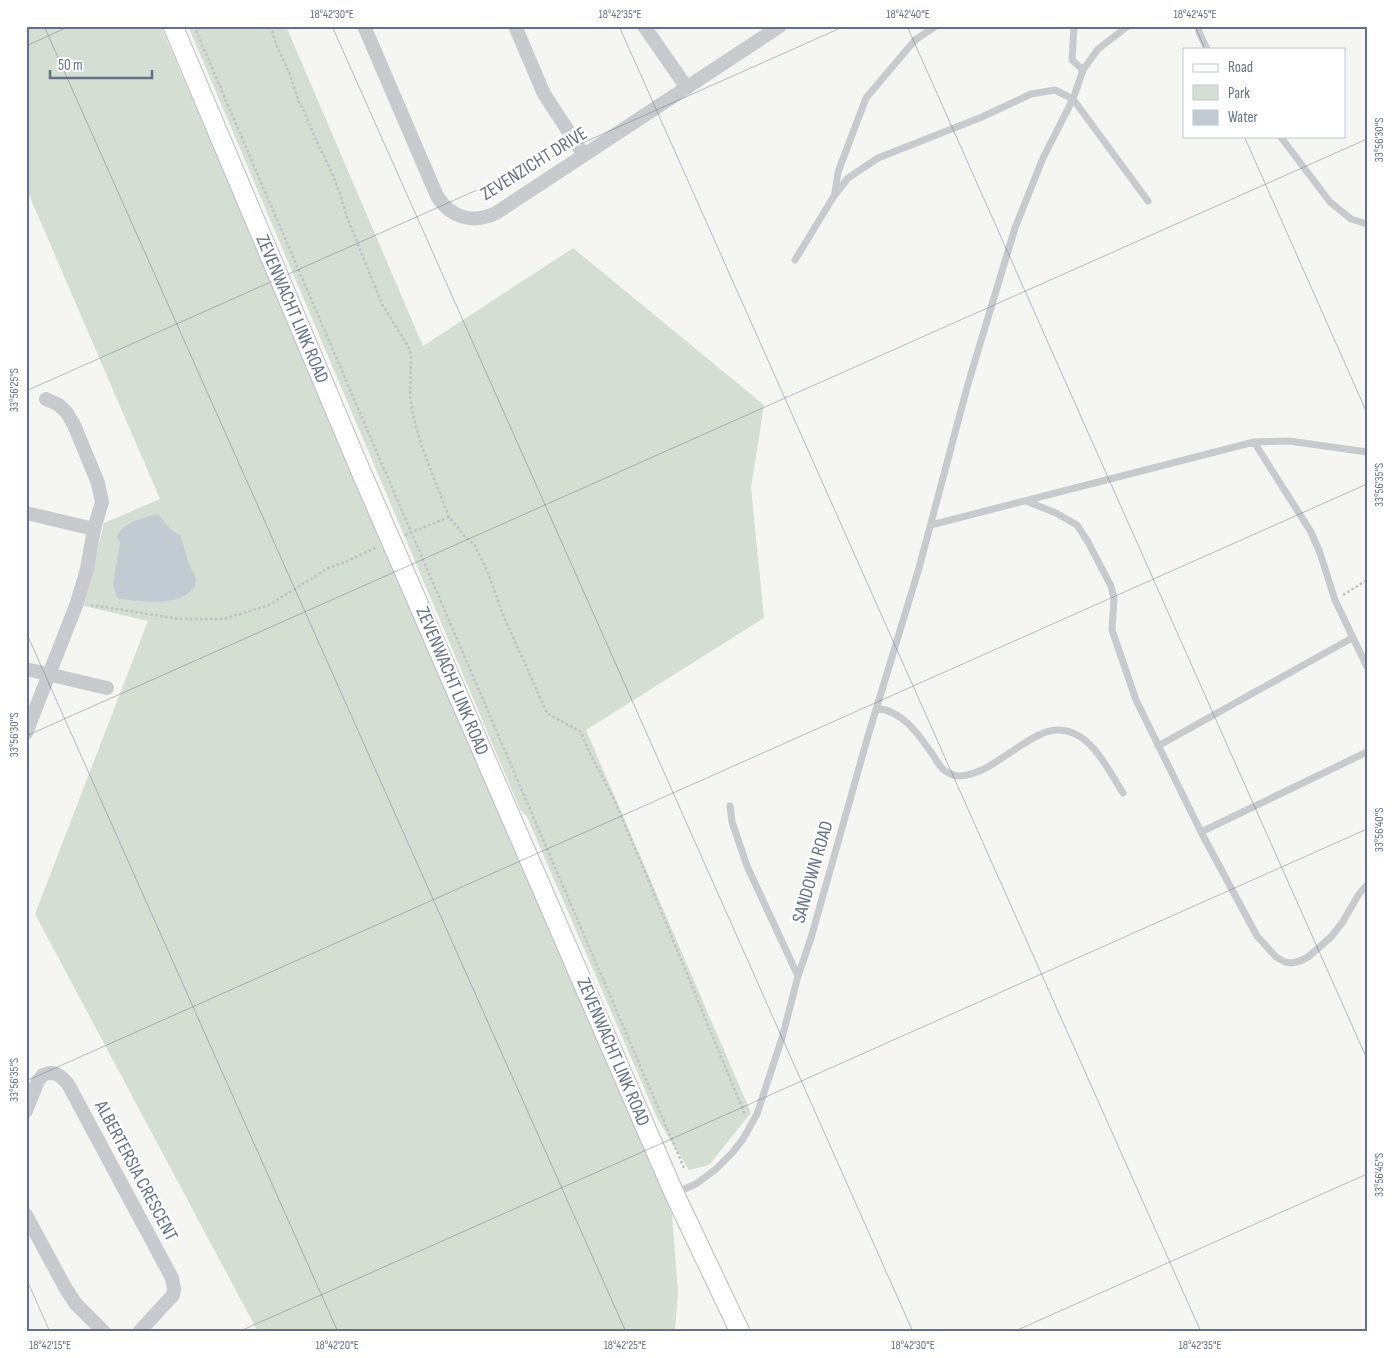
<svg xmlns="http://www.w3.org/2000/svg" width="1393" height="1358" font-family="'Sofia Sans Condensed',sans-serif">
	<rect width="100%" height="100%" fill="#f5f6f2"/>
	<path fill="#d5ded3" d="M26,26h135l511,1188 6,78 -3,40h-417l-223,-418 113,-293 -64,-15 20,-83 56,-24 -134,-311z
		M188,26h98l137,320 150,-98 191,157 -13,83 13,130 -178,112 165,383 -42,52 -20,5 -31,-50 -131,-303 -7,-8z"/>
	<path fill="#c3cbd2" d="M158,514l12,15 11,7 7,26 8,16 -1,9c-4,3 -8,8 -13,10 -16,8 -48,4 -65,1l-4,-13 7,-42 -3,-6c5,-15 28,-20 41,-23z"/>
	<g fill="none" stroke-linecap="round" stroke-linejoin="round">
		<g stroke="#babdc2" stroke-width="21">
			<path id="secondary" d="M173,26l186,441 315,726 66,139"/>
		</g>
		<path stroke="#bfc0c3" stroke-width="2.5" stroke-dasharray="2.5 2.5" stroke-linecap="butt" d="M194,26l490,1142
			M271,26l5,18 14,31 9,27 6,11 10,25 13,26 12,29 7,24 35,87 26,42 3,9 -1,42 4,23 8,27 27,70 16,20 9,7 14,29 15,42 44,98 34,19 8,20 24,45 32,75 100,243
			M405,535l44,-18
			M1343,595l24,-15
			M91,605l88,14h45l45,-14 61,-38 13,-4 34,-16"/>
		<path stroke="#c8cace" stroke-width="7" d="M1074,26l-2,34 11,10
			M1198,26l1,6 8,17
			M1280,136l50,66 21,17 16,5
			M835,193l3,-21 28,-74 49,-58 21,-14
			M795,260l39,-64 14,-18 30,-20 104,-41 49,-23 24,-4 18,9 75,102
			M1254,442l57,90 9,21 15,47 32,67
			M1026,501l30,12 21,12 11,17 23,44 3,12 -2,32 24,70 65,132 56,104 19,21 9,5 7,1 8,-2 8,-4 23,-20 11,-14 17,-29 8,-9
			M931,525l323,-83 35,-1 78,11
			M877,708c27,4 41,26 56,47 5,8 9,16 18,19 10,5 23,-1 33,-5 19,-10 36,-25 55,-34 43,-21 65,28 84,58
			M1158,746l194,-108
			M730,806l2,16 15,44 51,110
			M1201,832l166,-80
			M675,1193l21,-9 20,-15 16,-16 11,-14 14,-25 25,-76 16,-62 13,-38 57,-202 51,-168 49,-184 47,-156 28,-70 30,-59 10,-29 15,-21 30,-23"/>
		<path stroke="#c8cace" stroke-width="14" d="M364,26l73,170c14,22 36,28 59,17l284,-187
			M515,26l29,68 40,61
			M644,26l43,62
			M26,513l68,16
			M26,669l81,19
			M26,733l51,-130 10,-34 7,-40 8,-27 -4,-19 -24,-58 -7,-12 -8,-8 -13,-6
			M26,1111l12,-30 5,-6c12,-5 17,0 25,9l104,194 2,11 -1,6 -34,37
			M26,1215l40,74 10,15 28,28"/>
		<use href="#secondary" stroke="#fff" stroke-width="19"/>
	</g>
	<path fill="none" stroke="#637085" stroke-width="1" stroke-opacity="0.45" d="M44,26l582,1306M332,26l581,1306M619,26l582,1306M907,26l460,1033M1195,26l10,23M26,46l44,-20M1244,136l123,277M26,391l819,-365M26,632l312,700M26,736l1341,-597M26,1081l1341,-597M26,1278l24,54M238,1332l1129,-503M1013,1332l354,-158"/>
	<g text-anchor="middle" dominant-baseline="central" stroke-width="5" stroke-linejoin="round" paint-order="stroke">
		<g font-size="19" fill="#637085" stroke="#fff">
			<text transform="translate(534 164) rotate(-32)">ZEVENZICHT DRIVE</text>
			<text transform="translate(292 309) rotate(67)">ZEVENWACHT LINK ROAD</text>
			<text transform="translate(452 681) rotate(67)">ZEVENWACHT LINK ROAD</text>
			<text transform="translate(813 872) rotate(-74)">SANDOWN ROAD</text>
			<text transform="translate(613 1052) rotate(67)">ZEVENWACHT LINK ROAD</text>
			<text transform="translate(136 1171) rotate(62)">ALBERTERSIA CRESCENT</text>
		</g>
	</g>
	<rect width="1393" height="1358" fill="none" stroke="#ffffff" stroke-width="55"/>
	<rect x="1183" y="48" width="162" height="90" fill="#ffffff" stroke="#c1c6ce"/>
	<rect x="1193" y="64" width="25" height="8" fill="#ffffff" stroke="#c1c6ce"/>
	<text x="1228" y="72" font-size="15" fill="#637085">Road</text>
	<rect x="1193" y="85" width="25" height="15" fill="#d5ded3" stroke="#c1c6ce"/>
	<text x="1228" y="98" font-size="15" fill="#637085">Park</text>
	<rect x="1193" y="110" width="25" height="15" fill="#c3cbd2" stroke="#c1c6ce"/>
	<text x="1228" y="122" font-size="15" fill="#637085">Water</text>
	<path d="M50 70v8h102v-8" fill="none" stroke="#637085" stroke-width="2.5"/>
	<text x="58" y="70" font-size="15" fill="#637085" stroke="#ffffff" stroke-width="4" paint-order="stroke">50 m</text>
	<rect x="28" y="28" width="1338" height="1302" fill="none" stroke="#637085" stroke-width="2"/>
	<g font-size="12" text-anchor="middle" fill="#637085">
		<text x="332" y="18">18°42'30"E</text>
		<text x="620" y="18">18°42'35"E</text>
		<text x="908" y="18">18°42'40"E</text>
		<text x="1195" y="18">18°42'45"E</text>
		<text transform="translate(1379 140) rotate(-90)" y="4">33°56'30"S</text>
		<text transform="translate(14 390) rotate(-90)" y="4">33°56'25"S</text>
		<text transform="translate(1379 485) rotate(-90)" y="4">33°56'35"S</text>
		<text transform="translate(14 735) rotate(-90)" y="4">33°56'30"S</text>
		<text transform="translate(1379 830) rotate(-90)" y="4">33°56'40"S</text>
		<text transform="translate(14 1080) rotate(-90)" y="4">33°56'35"S</text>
		<text transform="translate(1379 1175) rotate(-90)" y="4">33°56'45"S</text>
		<text x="50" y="1349">18°42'15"E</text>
		<text x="337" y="1349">18°42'20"E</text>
		<text x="625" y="1349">18°42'25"E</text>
		<text x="913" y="1349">18°42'30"E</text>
		<text x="1200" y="1349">18°42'35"E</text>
	</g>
</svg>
